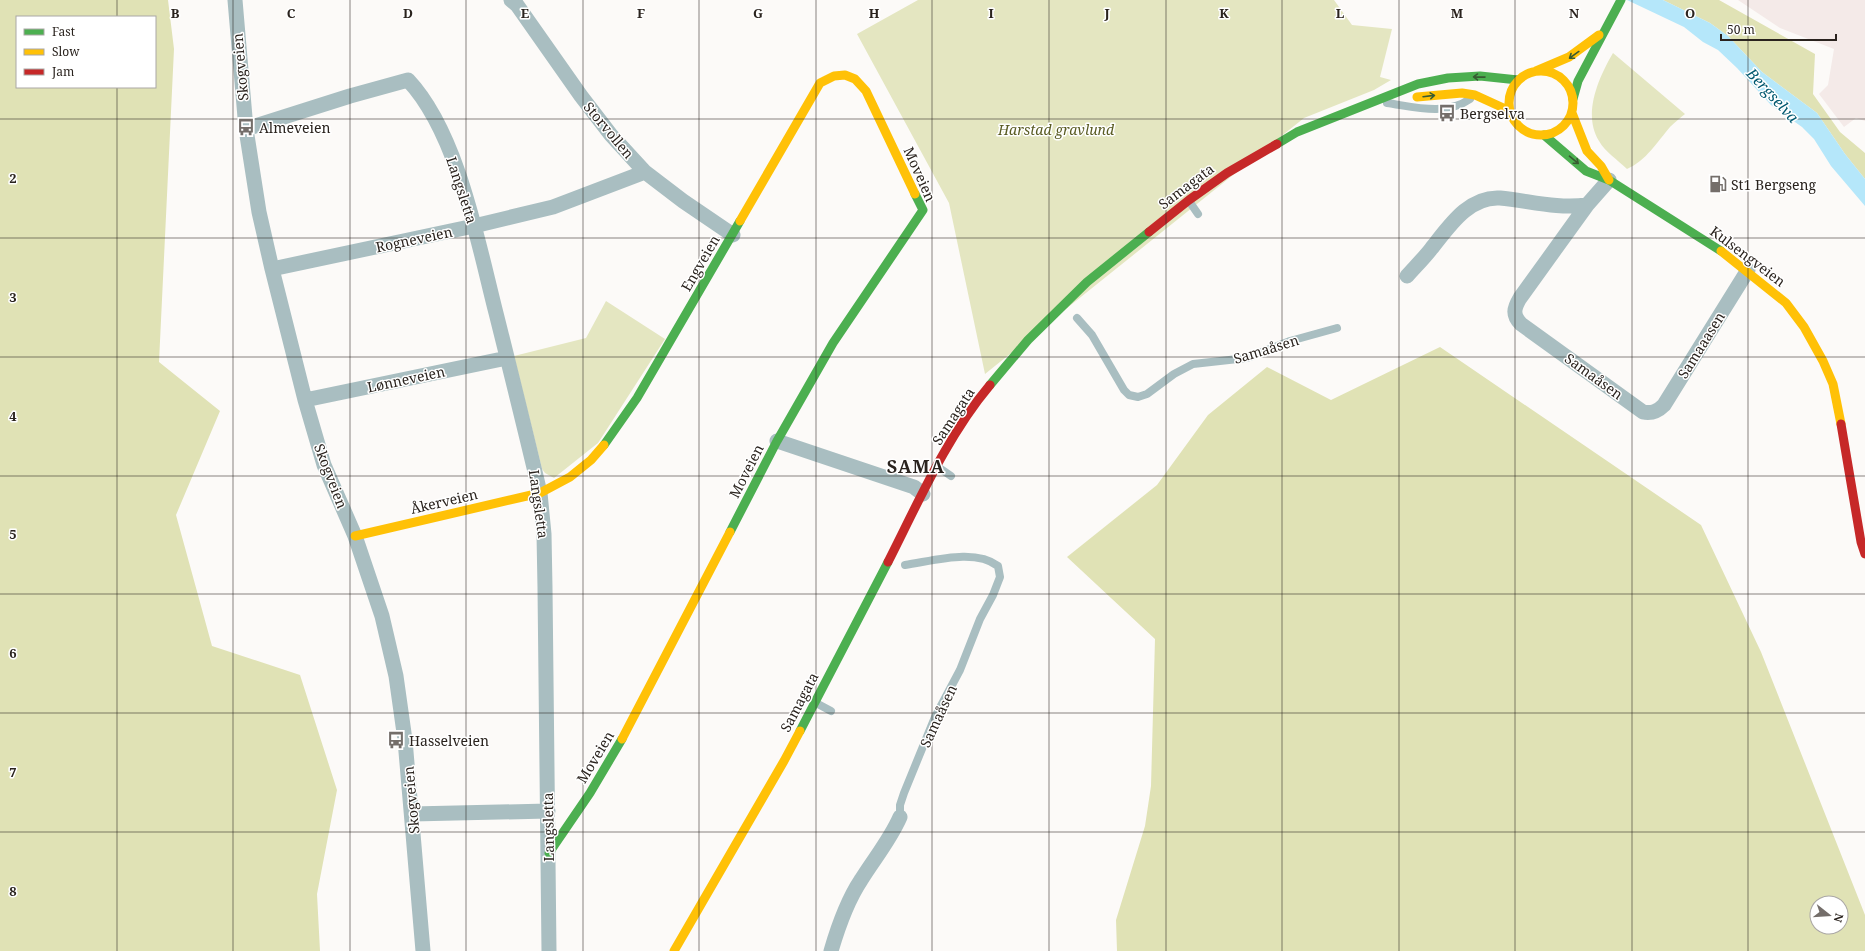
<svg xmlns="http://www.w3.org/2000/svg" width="1865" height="951" font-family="'Noto Serif',serif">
	<rect width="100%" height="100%" fill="#fcfaf8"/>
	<path fill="#f4eae8" d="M1738,0h127v121l-9,-3 -12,9 -25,-33 9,-9 6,-36 -54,-21z"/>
	<path fill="#e4e6c1" d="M918,0h416l18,25 40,4 -12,48 11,3 -17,10 -70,28 -319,256 -36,-171 -92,-169z
		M1613,53l72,61c-5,4 -10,8 -15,13 -12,14 -24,34 -43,42 -9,-9 -22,-17 -28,-28 -17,-27 0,-64 14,-88z
		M606,301l59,38 -67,104 -44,35 -9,-5 -3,-4 -28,-113 72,-18z"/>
	<path fill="#e0e2b5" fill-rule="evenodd" d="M0,0h168l6,49 -15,313 61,49 -44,104 36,131 88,29 37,115 -20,104 3,57h-320zM17,17h138v70h-138z
		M1663,0h56l96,54 -2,40 27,38 25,21v26l-20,-25 -28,-41 -55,-41 -34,-36 -18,-13z
		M1440,347l261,178 60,127 104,263v36h-748l-1,-31 29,-94 6,-40 4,-147 -88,-82 90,-72 51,-70 59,-48 64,33zM1817,903h24v24h-24z"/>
	<path fill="#b5e7fa" d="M1627,0h36l47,23 18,13 34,36 55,41 28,41 20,25v27l-34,-40 -17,-27 -12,-12 -31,-22 -34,-37 -19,-18 -15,-8 -19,-15z"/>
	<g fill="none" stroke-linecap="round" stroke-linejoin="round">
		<path stroke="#a9bec1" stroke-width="8" d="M1387,103c28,4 59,13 83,-4
			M1189,201l9,13
			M1077,318l15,17 32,55 5,5 9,2 9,-3 27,-20 19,-10 54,-6 43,-17 47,-13
			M938,467l13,9
			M816,703l15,8
			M900,817v-12l4,-12 31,-76 25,-47 20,-51 13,-24 7,-18 -2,-11c-23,-18 -65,-5 -93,-1"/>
		<path stroke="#a9bec1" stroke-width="15" d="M235,0l11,129 13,83 13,57 33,131 19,65 31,71 27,80 14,60 9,64 18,211
			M511,0l6,5 64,91 30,39 34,37 38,29 50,34
			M246,129l104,-33 58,-16c50,53 70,163 88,233 15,60 30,120 44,180l4,41 1,54 4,363
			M1609,180l-22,25 -67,93c-6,10 -8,17 1,26l122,88c9,2 15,-1 21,-7l84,-135
			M272,269l202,-43 79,-19 92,-35
			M1407,276c8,-9 17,-18 24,-27 17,-21 37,-53 69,-51 30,3 57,11 87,7
			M305,400l202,-42
			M777,441l137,46 9,7
			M412,814l136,-3
			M831,951c7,-24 16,-50 30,-71 13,-21 29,-40 39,-63"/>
		<path stroke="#4caf50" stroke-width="9" d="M1573,99l5,-18 43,-81
			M1544,135l42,36 23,9 112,71
			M1277,144l20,-12 121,-48 30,-6 32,-2 38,4
			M990,385l38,-45 59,-58 62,-50
			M604,445l33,-47 103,-177
			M730,532l47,-91 56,-98 90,-133 -8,-16
			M800,731l88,-169
			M549,853l41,-60 32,-54"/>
		<path stroke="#ffc107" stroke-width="9" d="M1509 103a32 32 0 1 1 64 0a32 32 0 1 1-64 0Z
			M1536,71l33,-14 30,-22
			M1417,97l45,-4 13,2 35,16
			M1572,113l15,38 14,15 8,14
			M740,221l80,-138 14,-7 11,-1 10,4 11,12 49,103
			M1721,251l65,52 18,24 19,34 10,23 8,40
			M355,536l185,-43 30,-16 21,-17 13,-15
			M622,739l108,-207
			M674,951l110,-190 16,-30"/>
		<path stroke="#c62828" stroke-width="9" d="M1149,232l40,-32 38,-27 50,-29
			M1841,424l20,118 4,12
			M888,562c30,-59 59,-126 102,-177"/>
	</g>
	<defs><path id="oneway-shaft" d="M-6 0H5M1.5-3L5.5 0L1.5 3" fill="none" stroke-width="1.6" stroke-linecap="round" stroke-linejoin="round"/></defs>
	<g stroke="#385b32">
		<use href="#oneway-shaft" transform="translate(1574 55) rotate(144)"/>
		<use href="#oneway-shaft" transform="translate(1479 77) rotate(-179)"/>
		<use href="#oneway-shaft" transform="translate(1429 96) rotate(-7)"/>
		<use href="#oneway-shaft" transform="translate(1574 160) rotate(40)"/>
	</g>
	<path fill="none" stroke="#2a231e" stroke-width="1" stroke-opacity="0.55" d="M117,0v17M233,0v951M350,0v951M466,0v951M583,0v951M699,0v951M816,0v951M932,0v951M1049,0v951M1166,0v951M1282,0v951M1399,0v951M1515,0v951M1632,0v951M1748,0v951M117,87v864M0,119h1865M0,238h1865M0,357h1865M0,476h1865M0,594h1865M0,713h1865M0,832h1865"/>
	<defs>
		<g id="bus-bare" transform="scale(1.38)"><path d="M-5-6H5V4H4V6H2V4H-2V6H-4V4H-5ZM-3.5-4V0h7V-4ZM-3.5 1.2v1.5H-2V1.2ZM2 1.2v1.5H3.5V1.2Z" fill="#746e6a" stroke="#fff" stroke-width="2.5" paint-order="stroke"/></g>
		<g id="fuel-bare" transform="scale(1.38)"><path d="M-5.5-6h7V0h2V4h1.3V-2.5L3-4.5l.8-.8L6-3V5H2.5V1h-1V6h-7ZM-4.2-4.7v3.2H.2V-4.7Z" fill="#746e6a" stroke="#fff" stroke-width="2.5" paint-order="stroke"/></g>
	</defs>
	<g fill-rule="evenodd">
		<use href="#bus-bare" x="1447" y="113"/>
		<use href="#bus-bare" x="246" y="127"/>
		<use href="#fuel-bare" x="1718" y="184"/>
		<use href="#bus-bare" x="396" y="740"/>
	</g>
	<g text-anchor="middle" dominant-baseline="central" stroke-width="3" stroke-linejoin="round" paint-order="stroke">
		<g font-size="14" fill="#2a231e" stroke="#fff">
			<text transform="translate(240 67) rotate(-95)">Skogveien</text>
			<text transform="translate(609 130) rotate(50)">Storvollen</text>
			<text transform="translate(920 174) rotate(66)">Moveien</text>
			<text transform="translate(1186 186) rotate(-37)">Samagata</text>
			<text transform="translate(462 190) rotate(72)">Langsletta</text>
			<text transform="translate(414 239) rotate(-12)">Rogneveien</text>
			<text transform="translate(1748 256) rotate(37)">Kulsengveien</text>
			<text transform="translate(700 263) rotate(-60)">Engveien</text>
			<text transform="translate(1701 345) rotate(-58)">Samaaasen</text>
			<text transform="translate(1266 349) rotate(-17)">Samaåsen</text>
			<text transform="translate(1594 376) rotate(36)">Samaåsen</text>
			<text transform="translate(406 379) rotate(-12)">Lønneveien</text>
			<text transform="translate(953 416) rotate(-57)">Samagata</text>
			<text transform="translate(746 471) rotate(-63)">Moveien</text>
			<text transform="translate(331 476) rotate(69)">Skogveien</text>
			<text transform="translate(444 501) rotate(-13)">Åkerveien</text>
			<text transform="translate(539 504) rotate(82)">Langsletta</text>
			<text transform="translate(799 702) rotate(-62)">Samagata</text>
			<text transform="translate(938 716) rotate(-65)">Samaåsen</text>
			<text transform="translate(595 757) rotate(-59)">Moveien</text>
			<text transform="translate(411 800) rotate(-95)">Skogveien</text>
			<text transform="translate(548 827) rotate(-91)">Langsletta</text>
		</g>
		<g font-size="14" fill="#2a231e" stroke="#fff" text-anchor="start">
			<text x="1460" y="113">Bergselva</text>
			<text x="259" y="127">Almeveien</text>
			<text x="1731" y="184">St1 Bergseng</text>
			<text x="409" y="740">Hasselveien</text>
		</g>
		<g font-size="14" font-style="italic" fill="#595b22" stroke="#fff">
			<text x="1056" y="129">Harstad gravlund</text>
		</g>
		<g font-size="15" font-style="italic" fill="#01586f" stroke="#fff">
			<text transform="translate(1773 95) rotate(47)">Bergselva</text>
		</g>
		<g font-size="18" font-weight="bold" letter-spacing="1" fill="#2a231e" stroke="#fff">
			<text x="916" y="466">SAMA</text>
		</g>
	</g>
	<g font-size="13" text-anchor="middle" font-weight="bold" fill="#2a231e" stroke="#fff" stroke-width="3" stroke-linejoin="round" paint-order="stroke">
		<text x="175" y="18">B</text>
		<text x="291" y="18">C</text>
		<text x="408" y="18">D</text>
		<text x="525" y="18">E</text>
		<text x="641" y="18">F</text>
		<text x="758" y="18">G</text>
		<text x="874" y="18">H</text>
		<text x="991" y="18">I</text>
		<text x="1107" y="18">J</text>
		<text x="1224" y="18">K</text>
		<text x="1340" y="18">L</text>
		<text x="1457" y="18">M</text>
		<text x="1574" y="18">N</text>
		<text x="1690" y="18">O</text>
		<text x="13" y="183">2</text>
		<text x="13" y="302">3</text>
		<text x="13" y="421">4</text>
		<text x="13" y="539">5</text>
		<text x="13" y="658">6</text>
		<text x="13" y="777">7</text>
		<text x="13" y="896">8</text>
	</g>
	<rect x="16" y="16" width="140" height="72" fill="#ffffff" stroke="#aaa7a5"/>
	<rect x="24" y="29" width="20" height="6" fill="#4caf50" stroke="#aaa7a5"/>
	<text x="52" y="36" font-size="12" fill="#2a231e">Fast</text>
	<rect x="24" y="49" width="20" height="6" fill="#ffc107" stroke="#aaa7a5"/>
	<text x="52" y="56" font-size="12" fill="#2a231e">Slow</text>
	<rect x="24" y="69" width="20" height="6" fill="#c62828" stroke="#aaa7a5"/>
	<text x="52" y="76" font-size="12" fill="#2a231e">Jam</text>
	<g transform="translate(1829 915) rotate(107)"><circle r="19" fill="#ffffff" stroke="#aaa7a5"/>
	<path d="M0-3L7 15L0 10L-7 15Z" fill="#746e6a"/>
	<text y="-6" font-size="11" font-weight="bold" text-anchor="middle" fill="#2a231e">N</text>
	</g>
	<path d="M1721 34v6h115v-6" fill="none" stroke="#2a231e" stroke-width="2"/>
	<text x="1727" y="34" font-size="12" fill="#2a231e" stroke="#ffffff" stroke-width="3" paint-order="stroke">50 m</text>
</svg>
